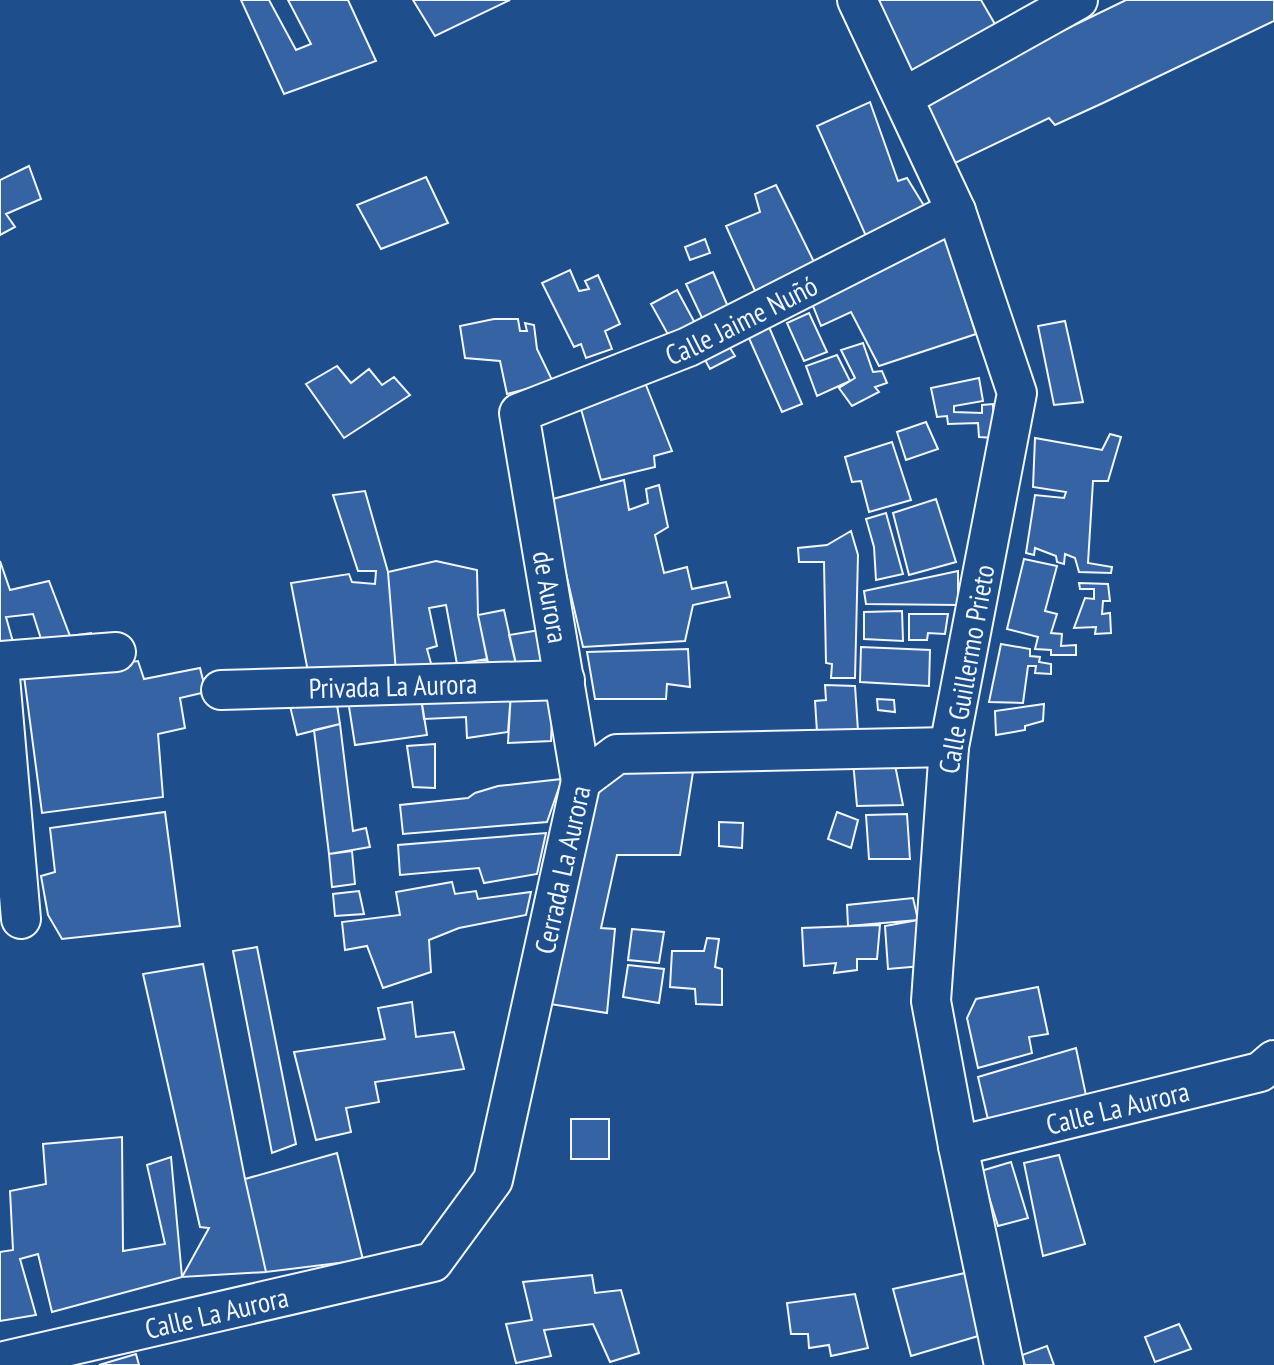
<svg xmlns="http://www.w3.org/2000/svg" width="1274" height="1365" font-family="'PT Sans Narrow',sans-serif">
	<rect width="100%" height="100%" fill="#1f4e8c"/>
	<path fill="#3563a3" stroke="#f2f6ff" stroke-width="2" d="M241,0h28l27,50 15,-6 -23,-44h60l28,61 -92,33z
		M413,0h97l-75,36z
		M868,0h113l15,26 -81,49z
		M1126,0h148v21l-171,82 -48,22 -6,-7 -98,47 -33,-64z
		M870,102l28,79 9,-3 24,39 -61,28 -53,-119z
		M29,166l12,33 -35,15 9,13 -15,8v-55z
		M426,177l22,46 -67,26 -24,-44z
		M776,185l40,81 -60,27 -30,-67 34,-14 -5,-18z
		M944,235l32,99 -97,32 -28,-54 -30,14 -12,-30z
		M705,239l5,14 -20,7 -5,-13z
		M570,270l9,21 10,-2 -4,-8 13,-6 22,49 -15,7 7,18 -26,9 -5,-14 -7,3 -32,-64z
		M713,272l16,37 -26,11 -17,-36z
		M677,290l19,35 -26,13 -19,-34z
		M809,313l18,39 -23,9 -17,-38z
		M494,319h24l2,12h7l-2,-8 9,2 3,24 16,33 -46,12 -7,-33 -35,-3 -5,-32z
		M1065,321l18,81 -29,3 -16,-79z
		M769,327l33,77 -20,8 -34,-76z
		M724,338l11,18 -25,13 -10,-18z
		M863,343l10,29 9,-1 5,12 -12,4 4,5 -27,14 -13,-18 16,-10 -14,-28z
		M837,355l13,26 -33,15 -11,-30z
		M337,366l14,17 18,-14 13,16 12,-8 16,18 -66,43 -38,-54z
		M979,378l4,23 -29,5v6l28,1v-8l11,-1 1,34 -15,-1 -1,-14 -30,1 -1,-8 -10,1 -6,-29z
		M644,380l28,71 -18,5 1,11 -54,13 -22,-78z
		M926,422l12,27 -32,11 -9,-28z
		M1110,434l11,3 -13,44h-15l-5,82 24,4 -1,6 -32,-1 -4,-14 -10,-4 -1,10 -7,-2 -1,-6 -21,-8 -1,7 -8,-2 9,-58 29,3 2,-6 -33,-5 2,-49 67,12z
		M892,442l19,58 -42,12 -8,-31 -9,1 -7,-25z
		M624,480l5,30 19,-7 -2,-14 13,-4 9,42 -13,8 9,38 23,-6 5,22 34,-7 4,15 -37,8 -8,36 -102,6 -34,-147z
		M365,491l23,81 8,100 -87,5 -18,-94 58,-9 3,8 23,2 1,-13h-18l-25,-76z
		M936,499l20,63 -47,13 -16,-62z
		M886,513l17,61 -27,6 -2,-33 -8,-28z
		M851,531l7,24 -3,123h-24l1,-14 -6,-1 -2,-101h-25l-1,-14 29,-3z
		M1024,559l33,7 -12,45 12,3 -6,19 11,1 -1,12 15,-1v10h-25v-5l-16,-1 3,-12 -31,-8z
		M0,561l10,29 39,-9 21,55 21,-3 4,16 -69,-8 15,-2 -8,-25 -27,3 7,25 -13,3z
		M436,561l41,9 1,45 9,44 -30,5 -11,-59 -17,3 8,38 -10,3 5,18 -36,5 -8,-100z
		M958,571v34l-92,-1 -2,-13z
		M1079,583l29,1 2,17h-7l-1,13 8,-1 1,20 -16,1 1,-7 -22,1 11,-30 9,1v-10h-14z
		M504,610l14,63 -27,4 -13,-62z
		M902,611l1,30 -39,-2v-27z
		M909,614h39l-3,20 -17,-1 -1,7h-18z
		M540,630l6,40 -28,3 -9,-38z
		M1001,644l29,5v7l10,1 -1,5 12,2v10l-16,-1 1,-7h-8l-5,37 -34,-1z
		M861,647l69,3 -1,36 -69,-4z
		M688,649l2,38 -23,-3 -1,15h-71l-8,-47z
		M138,661l6,18 56,-11 6,24 -26,6 5,30 -27,6 5,63 -121,16 -18,-137z
		M825,685l30,1 3,45 -41,1 -2,-31 11,-1z
		M420,691l7,44 -72,10 -8,-51z
		M420,691l91,1 -3,40 -41,6 -1,-21 -42,2z
		M553,691l-2,50 -43,2 3,-51z
		M336,698l4,26 -43,11 -7,-29z
		M877,699l17,1 1,12 -17,-2z
		M1044,704l-1,17 -18,5v4l-29,5 -1,-24z
		M340,724l13,107 13,-3 4,19 -41,7 -15,-124z
		M435,744v44l-22,-1 -6,-41z
		M894,760l9,45 -46,1 -4,-45z
		M655,768l38,4 -13,83h-63l-16,73 14,1 -8,84 -57,-9 43,-206 7,-12 24,-13z
		M562,779l-15,43 -144,12 -3,-29 68,-7 7,-5 23,-7z
		M165,812l15,114 -118,13 -14,-24 -7,-39 14,-4 -5,-44z
		M837,812l21,8 -7,28 -23,-9z
		M907,814l3,45h-41l-3,-44z
		M719,822l24,1 -1,25 -23,-2z
		M546,833l-9,41 -53,9 -5,-15 -79,7 -2,-30z
		M352,851l3,33 -23,3 -3,-33z
		M452,882l3,12 21,-3 2,8 53,-7 -5,23 -67,13 -30,12 2,32 -48,16 -16,-42 -22,4 -3,-28 58,-7 -4,-23z
		M359,891l5,23 -29,2 -2,-22z
		M913,898l5,22 -70,6 -1,-21z
		M918,920l4,46 -34,3 -3,-43z
		M880,925l-3,34h-20v11l-23,3 2,-10 -32,3 -2,-38z
		M632,929l32,3 -5,31 -31,-3z
		M707,938l12,1 -4,28 7,2v36l-26,-1 -1,-15 -25,-2 2,-36h32z
		M257,947l39,197 -24,9 -39,-202z
		M203,964l42,215 21,93 -84,5 27,-49 -9,-1 -57,-253z
		M628,965l36,4 -5,34 -36,-6z
		M1038,987l10,47 -19,3 3,16 -54,15 -11,-50 9,-19z
		M412,1002l4,35 38,-5 10,37 -89,13 4,20 -33,6 5,24 -35,8 -22,-88 91,-13 -7,-31z
		M1076,1048l12,57 -98,23 -12,-51z
		M571,1119h38v40h-38z
		M122,1137l1,114 42,-7 -18,-79 24,-8 11,120 -130,35 -14,-58 -18,5 16,56 -36,6v-69l13,-2 -3,-59 36,-7 -3,-40z
		M337,1153l26,107 -97,12 -21,-93z
		M1059,1155l26,89 -42,12 -19,-93z
		M1011,1162l17,56 -30,8 -17,-55z
		M965,1273l20,61 -74,22 -18,-67z
		M592,1275l3,18 26,-3 18,63 -29,9 -17,-38 -49,6 7,26 -35,7 -10,-39 26,-4 -9,-38z
		M855,1294l13,54 -37,8 -2,-11 -20,3 -1,-14h-17l-4,-31z
		M1179,1324l12,25 -36,13 -10,-25z
		M1047,1346l7,19h-29l-3,-10z
		M136,1354l3,11h-40z"/>
	<g fill="none" stroke-linecap="round" stroke-linejoin="round">
		<g stroke="#f2f6ff" stroke-width="42">
			<g id="minor">
				<path d="M857,0l99,211 61,182 -68,354 -18,254 27,145 46,219"/>
				<path d="M904,97l174,-97"/>
				<path d="M0,661l116,-9"/>
				<path d="M0,677l21,242"/>
				<path id="s1" d="M221,690l344,-10"/>
				<path id="s2" d="M581,781l-62,-368 169,-66 268,-136"/>
				<path id="s3" d="M958,1146l302,-74 14,-12"/>
				<path id="s4" d="M0,1362l433,-100 60,-82 88,-399 36,-27 332,-7"/>
			</g>
		</g>
		<use href="#minor" stroke="#1f4e8c" stroke-width="38"/>
	</g>
	<g text-anchor="middle" dominant-baseline="central" stroke-width="6" stroke-linejoin="round" paint-order="stroke">
		<g font-size="28" fill="#f2f6ff" stroke="#1f4e8c">
			<text stroke="none"><textPath href="#s2" startOffset="614">Calle Jaime Nuñó</textPath></text>
			<text transform="translate(551 597) rotate(80)">de Aurora</text>
			<text transform="translate(966 669) rotate(-80)">Calle Guillermo Prieto</text>
			<text stroke="none"><textPath href="#s1" startOffset="172">Privada La Aurora</textPath></text>
			<text stroke="none"><textPath href="#s4" startOffset="864">Cerrada La Aurora</textPath></text>
			<text stroke="none"><textPath href="#s3" startOffset="164">Calle La Aurora</textPath></text>
			<text stroke="none"><textPath href="#s4" startOffset="222">Calle La Aurora</textPath></text>
		</g>
	</g>
</svg>
